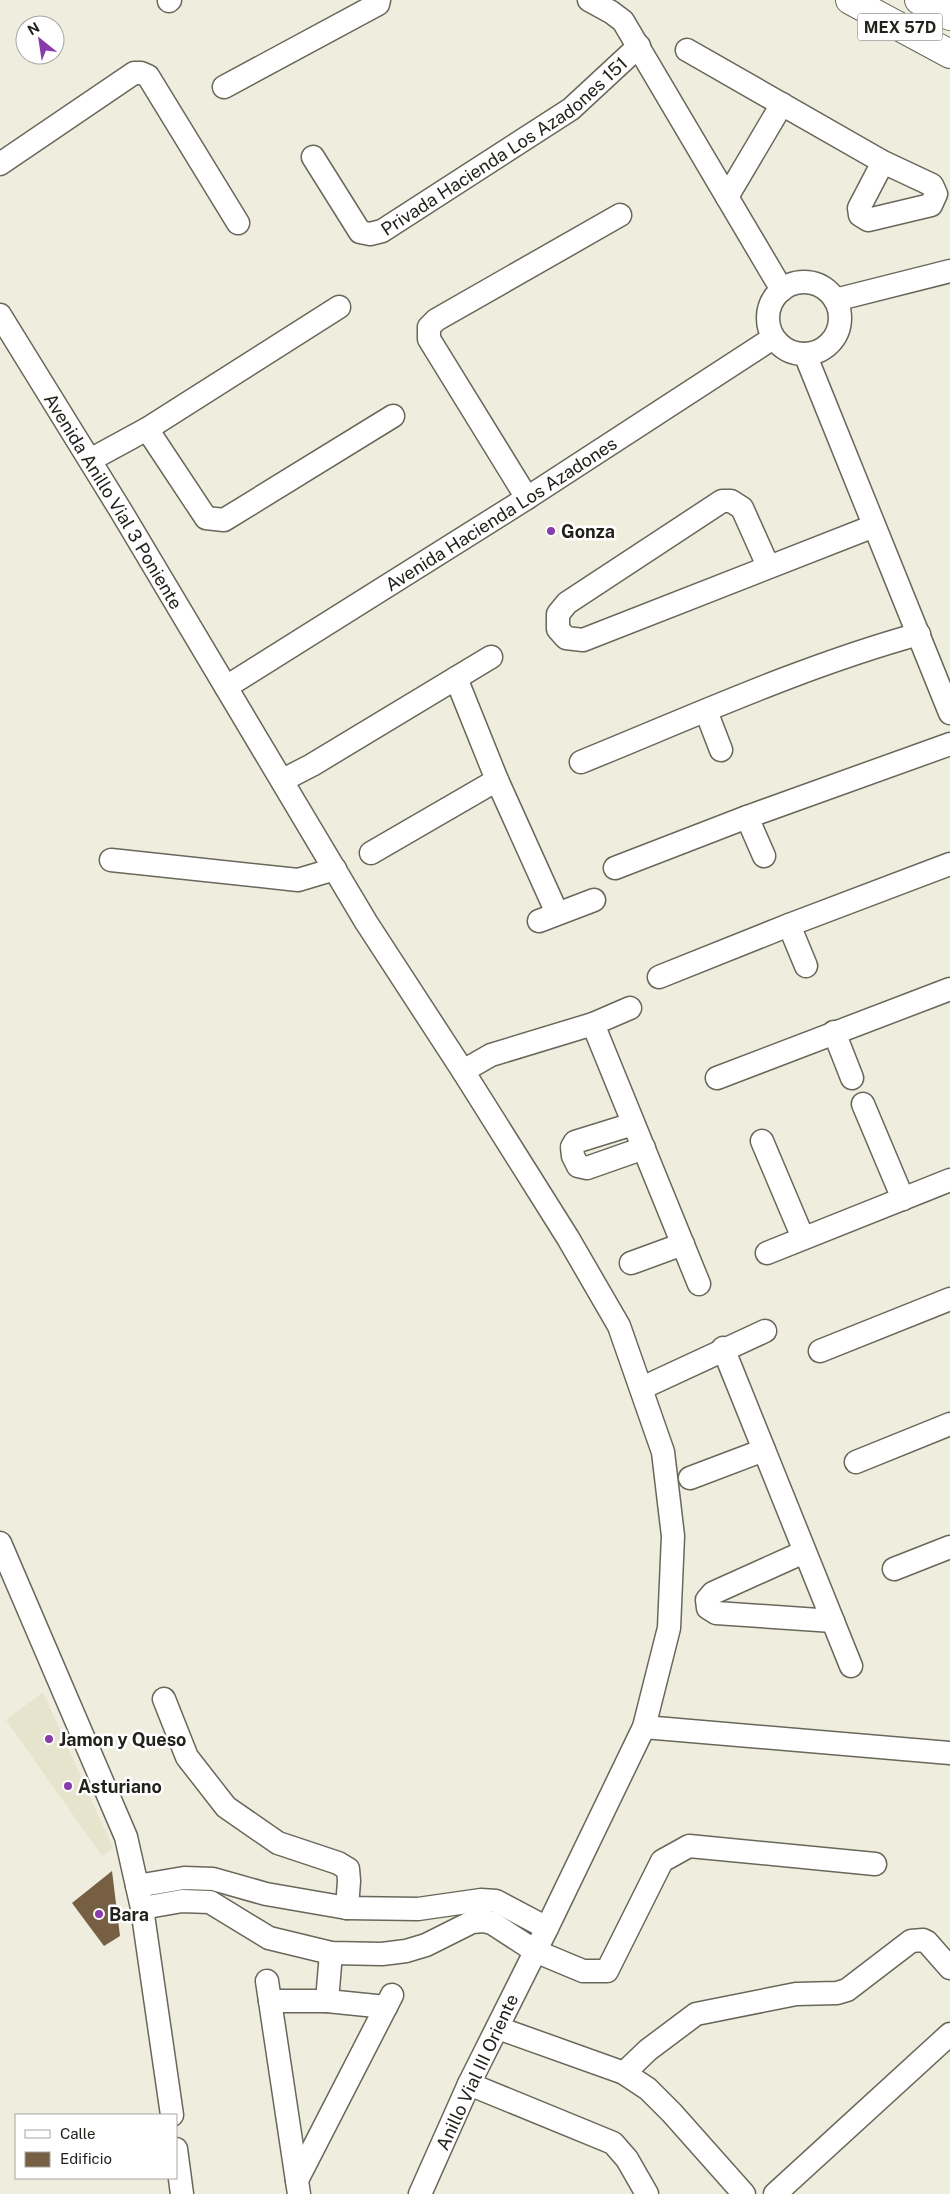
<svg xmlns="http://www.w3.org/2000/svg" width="950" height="2194" font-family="'Public Sans',sans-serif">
	<rect width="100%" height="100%" fill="#efedde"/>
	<path fill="#e7e4cd" d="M43,1692l70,156 -11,8 -96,-136z"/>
	<path fill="#765f42" d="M112,1871l8,65 -16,10 -32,-43z"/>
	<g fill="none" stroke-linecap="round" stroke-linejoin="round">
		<g stroke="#68675a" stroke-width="25">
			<g id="minor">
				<path d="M589,0l22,12 12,9 159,269"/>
				<path d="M169,1l1,-1"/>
				<path d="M687,50l196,112 49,23 4,9 -5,11 -63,15 -8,-5 -1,-7 24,-46"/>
				<path d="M224,87l154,-83 1,-4"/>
				<path id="s1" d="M313,157l47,75 10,2 12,-3 189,-122 68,-63"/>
				<path d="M0,164l134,-91h7l7,3 90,147"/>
				<path d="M727,197l55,-93"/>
				<circle cx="804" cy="318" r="36"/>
				<path d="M835,300l115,-29"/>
				<path id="s2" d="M0,315l121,196 245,411 97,149 105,167 51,88 44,126 10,84 -4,92 -25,99 -97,201 -78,156 -49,110"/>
				<path d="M805,354l145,359"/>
				<path d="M147,429l59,89 18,2 169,-104"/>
				<path d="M90,460l57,-31 192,-122"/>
				<path d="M527,498l-98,-159v-12l7,-7 184,-105"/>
				<path d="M768,566l-26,-58 -11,-7h-9l-155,102 -9,11v15l8,9 17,2 291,-114"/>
				<path d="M456,678l41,102 60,133"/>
				<path id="s3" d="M226,687l301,-189 246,-160"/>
				<path d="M706,711l15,39"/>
				<path d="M581,762c111,-45 222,-96 338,-128"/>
				<path d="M283,780l29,-15 179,-108"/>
				<path d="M747,817l17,39"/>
				<path d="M371,853l126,-73"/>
				<path d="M111,860l187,20 37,-11"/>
				<path d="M615,868l132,-51 203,-73"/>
				<path d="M539,921l55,-21"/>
				<path d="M789,925l17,41"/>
				<path d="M659,977l130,-52 161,-61"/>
				<path d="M593,1024l106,260"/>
				<path d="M834,1032l18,46"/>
				<path d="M463,1071l28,-16 102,-31 37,-16"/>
				<path d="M717,1078l233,-89"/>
				<path d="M863,1104l40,95"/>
				<path d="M633,1124l-58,18 -3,5 1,9 5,10 9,2 57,-20"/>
				<path d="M762,1141l41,97"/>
				<path d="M767,1253l183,-73"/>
				<path d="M631,1263l52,-19"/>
				<path d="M723,1348l128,318"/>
				<path d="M820,1351l130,-52"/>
				<path d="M642,1388l123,-57"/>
				<path d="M856,1462l94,-38"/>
				<path d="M690,1478l74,-28"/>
				<path d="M0,1543l126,294 16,71 30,207"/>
				<path d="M804,1552l-91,41 -6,7 1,8 8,5 117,8"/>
				<path d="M894,1569l56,-22"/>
				<path d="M164,1699l23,58 39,50 52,36 60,20 10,6 1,12 -2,27"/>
				<path d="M644,1727l306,26"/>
				<path d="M137,1886l47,-8 29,1 53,15 81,14 71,1 63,-9 15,1 51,27"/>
				<path d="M142,1908l40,-7 28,1 59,36 62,15 51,1 24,-3 20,-6 46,-23 12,-1 8,2 43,28 48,20h24l55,-110 27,-15 186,18"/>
				<path d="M267,1981l32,213"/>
				<path d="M270,2001h57l4,-48"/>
				<path d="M327,2001l59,6"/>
				<path d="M498,2028l126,45 24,16 24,24 72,81"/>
				<path d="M624,2073l24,-23 48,-36 100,-20 41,-1 10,-3 64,-49 12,-1 4,2 23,26"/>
				<path d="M469,2084l144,59 14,16 20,35"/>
				<path d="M176,2149l6,45"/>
				<path d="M297,2180l95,-185"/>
				<path d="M775,2194l175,-160"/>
			</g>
		</g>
		<g stroke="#68675a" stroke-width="30">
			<path id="highway" d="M850,0l100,54
				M919,0l31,16"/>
		</g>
		<use href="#minor" stroke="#fff" stroke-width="22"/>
		<use href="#highway" stroke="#fff" stroke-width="28"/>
	</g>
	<g fill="#893aab" stroke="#fff" stroke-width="2">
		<circle cx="551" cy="531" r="5"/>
		<circle cx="49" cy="1739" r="5"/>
		<circle cx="68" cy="1786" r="5"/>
		<circle cx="99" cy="1914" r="5"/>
	</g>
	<g text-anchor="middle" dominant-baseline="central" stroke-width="5" stroke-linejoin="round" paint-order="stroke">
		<rect fill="#fff" stroke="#646460" stroke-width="1" x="857.5" y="13.5" width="85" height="27" rx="4"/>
		<g font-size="16" font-weight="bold" fill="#22211c">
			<text x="900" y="27">MEX 57D</text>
		</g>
		<g font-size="18" fill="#22211c" stroke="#fff">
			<text stroke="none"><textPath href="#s1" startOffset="260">Privada Hacienda Los Azadones 151</textPath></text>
			<text stroke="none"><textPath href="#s2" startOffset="218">Avenida Anillo Vial 3 Poniente</textPath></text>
			<text stroke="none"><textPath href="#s3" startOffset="325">Avenida Hacienda Los Azadones</textPath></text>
			<text transform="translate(477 2072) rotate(-65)">Anillo Vial III Oriente</text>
		</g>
		<g font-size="18" font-weight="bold" fill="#22211c" stroke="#fff" text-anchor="start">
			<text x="561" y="531">Gonza</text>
			<text x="59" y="1739">Jamon y Queso</text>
			<text x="78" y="1786">Asturiano</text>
			<text x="109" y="1914">Bara</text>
		</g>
	</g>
	<rect x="15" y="2114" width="162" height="65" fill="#ffffff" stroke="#a7a6a4"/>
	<rect x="25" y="2130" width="25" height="8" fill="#ffffff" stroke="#a7a6a4"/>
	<text x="60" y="2139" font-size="15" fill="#22211c">Calle</text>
	<rect x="25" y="2152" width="25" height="15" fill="#765f42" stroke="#a7a6a4"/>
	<text x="60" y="2164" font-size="15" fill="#22211c">Edificio</text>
	<g transform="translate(40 40) rotate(330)"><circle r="24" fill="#ffffff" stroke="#a7a6a4"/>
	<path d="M0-4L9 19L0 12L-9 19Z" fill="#893aab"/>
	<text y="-8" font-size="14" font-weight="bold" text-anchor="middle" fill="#22211c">N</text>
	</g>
</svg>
